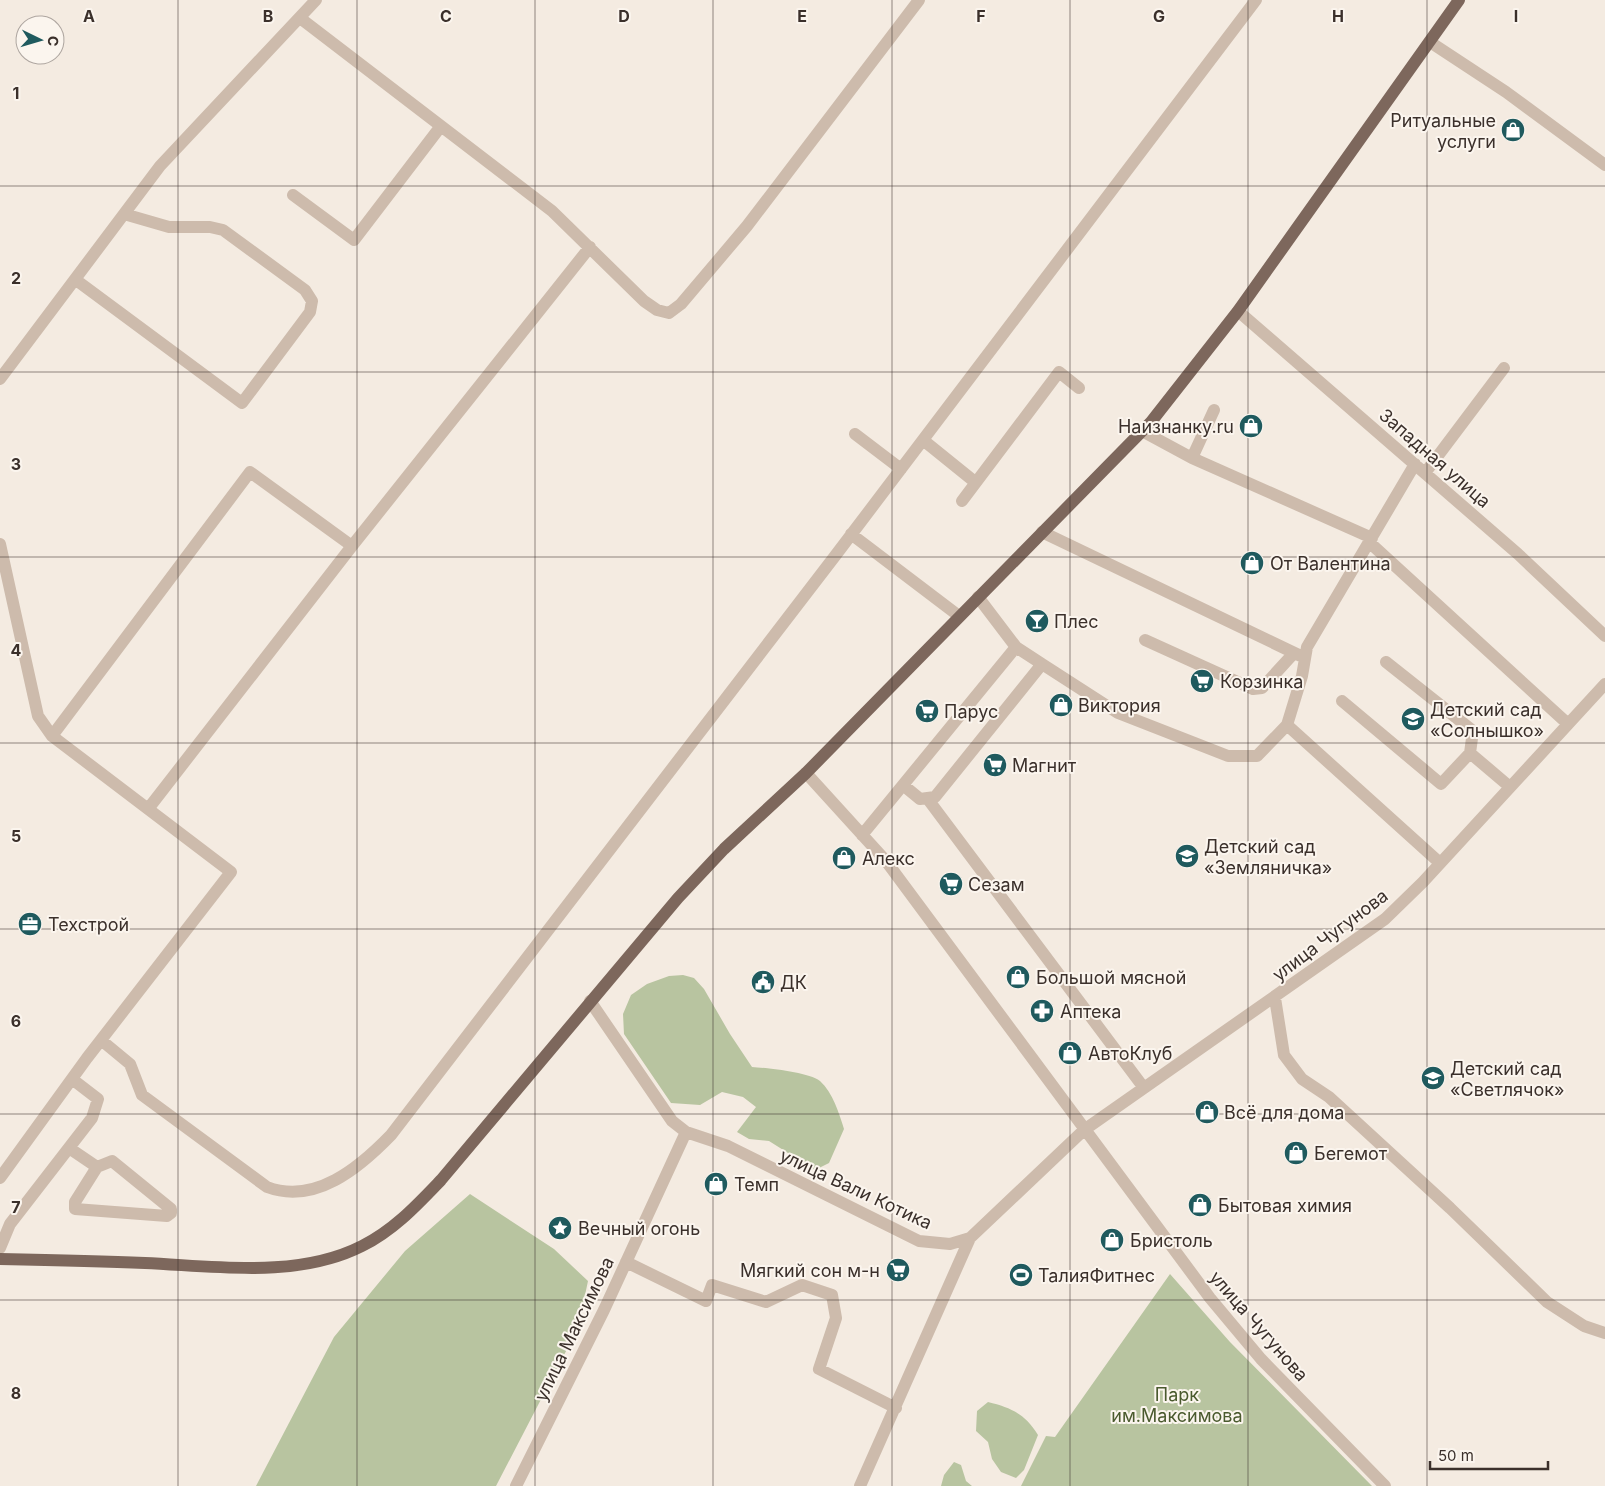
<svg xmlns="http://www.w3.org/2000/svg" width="1605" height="1486" font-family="Inter,sans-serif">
	<rect width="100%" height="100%" fill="#f4ebe1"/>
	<path fill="#b8c4a0" d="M683,975l11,3 10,11 26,45 22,33c15,1 56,5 68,14 13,12 19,32 24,48l-15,34 -14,7 -46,-29 -20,-2 -12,-7 19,-25 -13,-10 -21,-5 -22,13 -29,-2 -47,-69 -1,-20 8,-19 16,-11 22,-8z
		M470,1194l84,55 34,32 -10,47 -82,158h-240l78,-149 71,-86z
		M1170,1274l60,68 142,144h-351l25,-50 9,1z
		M988,1402c24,6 37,12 50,33l-14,35 -8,8 -15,-6 -9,-13 -4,-17 -12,-11 1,-20z
		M954,1462l7,3 5,16 6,5h-31l3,-11z"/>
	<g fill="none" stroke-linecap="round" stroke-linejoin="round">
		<path stroke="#cdbbac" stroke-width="12" d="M300,18l252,193 92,90 13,9 12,3 12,-9 66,-78 172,-226
			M1430,42l76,50 99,73
			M293,195l61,45 87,-114
			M76,280l166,123 68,-91 2,-11 -7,-11 -82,-60 -13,-3h-41l-45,-13
			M1238,311l280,243 87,82
			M0,379l160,-213 156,-166
			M1142,431l50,27 180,80
			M855,434l46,35
			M923,440l52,42
			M1192,458l22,-48
			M1425,473l79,-105
			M962,501l97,-129 20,16
			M1042,532l263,126
			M851,534l108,82
			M1369,542l199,182
			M0,544l38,172 14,20 179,136 -144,186 -87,120
			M1145,640l108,49 9,-1 32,-35
			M1386,662l87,69 -3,22
			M1042,664l76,49 110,43h29l30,-31 15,-49 5,-29 108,-183
			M1342,701l99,83 29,-31 40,34
			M1287,725l153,138
			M52,736l198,-264 102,74
			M806,773l80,88 324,437 51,61 124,127
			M903,785l17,14 15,-2 107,-133 -26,-17
			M927,798l217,290
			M148,809l204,-263 238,-299
			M862,835l154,-188 -38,-50
			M1275,998l9,57 18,24 27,18 121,111 97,94 37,24 21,7
			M590,1001l82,120 14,11 42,14 191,95 31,3 20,-6 -110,248
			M101,1040l29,24 12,31 125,92c48,18 92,-19 124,-52l444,-579 421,-556
			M69,1148l28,19
			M112,1161l59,48v4l-4,3 -92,-7v-7l22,-35z
			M970,1238l114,-108 301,-211 38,-37 182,-198
			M0,1248l10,-24 82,-106 6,-19 -26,-20
			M626,1262l80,39 6,-16 54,17 36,-17 30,10 4,23 -17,51 77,39
			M516,1486l88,-176 82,-178"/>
		<path stroke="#7d675c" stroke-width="12" d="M0,1259c48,1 96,2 145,4 70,3 152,16 217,-17 32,-16 55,-41 79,-66l237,-282 46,-49 82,-76 345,-351 87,-111 221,-311"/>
	</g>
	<path fill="none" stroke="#3b302b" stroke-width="1" stroke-opacity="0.55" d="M178,0v1486M357,0v1486M535,0v1486M713,0v1486M892,0v1486M1070,0v1486M1248,0v1486M1427,0v1486M0,186h1605M0,372h1605M0,557h1605M0,743h1605M0,929h1605M0,1114h1605M0,1300h1605"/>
	<defs>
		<g id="shop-disc" transform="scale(1.25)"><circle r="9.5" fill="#1f5a5e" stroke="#fbf5ee"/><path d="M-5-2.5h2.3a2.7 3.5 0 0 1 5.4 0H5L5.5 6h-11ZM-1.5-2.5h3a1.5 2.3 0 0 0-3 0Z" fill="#fff"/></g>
		<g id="bar-disc" transform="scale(1.25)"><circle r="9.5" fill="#1f5a5e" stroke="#fbf5ee"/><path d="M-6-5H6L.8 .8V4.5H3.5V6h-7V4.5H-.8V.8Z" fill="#fff"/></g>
		<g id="supermarket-disc" transform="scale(1.25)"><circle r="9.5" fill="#1f5a5e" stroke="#fbf5ee"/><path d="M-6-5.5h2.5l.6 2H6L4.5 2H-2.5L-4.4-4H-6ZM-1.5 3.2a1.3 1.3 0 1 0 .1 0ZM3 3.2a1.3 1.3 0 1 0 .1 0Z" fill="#fff"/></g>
		<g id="school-disc" transform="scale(1.25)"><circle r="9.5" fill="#1f5a5e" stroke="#fbf5ee"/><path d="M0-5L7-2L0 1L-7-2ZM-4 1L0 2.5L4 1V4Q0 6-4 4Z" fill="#fff"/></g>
		<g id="office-disc" transform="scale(1.25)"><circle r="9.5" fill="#1f5a5e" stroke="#fbf5ee"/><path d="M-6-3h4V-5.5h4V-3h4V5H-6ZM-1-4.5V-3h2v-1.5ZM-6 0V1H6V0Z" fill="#fff"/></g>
		<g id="civic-disc" transform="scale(1.25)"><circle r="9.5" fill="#1f5a5e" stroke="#fbf5ee"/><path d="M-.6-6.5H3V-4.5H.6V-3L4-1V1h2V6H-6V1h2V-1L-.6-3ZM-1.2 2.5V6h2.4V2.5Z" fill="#fff"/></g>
		<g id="pharmacy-disc" transform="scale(1.25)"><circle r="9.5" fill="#1f5a5e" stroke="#fbf5ee"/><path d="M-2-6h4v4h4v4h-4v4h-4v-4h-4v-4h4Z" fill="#fff"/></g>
		<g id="sight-disc" transform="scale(1.25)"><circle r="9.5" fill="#1f5a5e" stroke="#fbf5ee"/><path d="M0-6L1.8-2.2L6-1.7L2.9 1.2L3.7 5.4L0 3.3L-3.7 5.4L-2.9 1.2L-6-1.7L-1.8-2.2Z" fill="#fff"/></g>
		<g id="stadium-disc" transform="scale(1.25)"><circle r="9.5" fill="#1f5a5e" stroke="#fbf5ee"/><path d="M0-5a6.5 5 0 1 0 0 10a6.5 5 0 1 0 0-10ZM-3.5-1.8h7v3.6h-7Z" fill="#fff"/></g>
	</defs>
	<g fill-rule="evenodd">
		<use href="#shop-disc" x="1513" y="130"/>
		<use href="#shop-disc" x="1251" y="426"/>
		<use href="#shop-disc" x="1252" y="563"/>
		<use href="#bar-disc" x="1037" y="621"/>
		<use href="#supermarket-disc" x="1202" y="681"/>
		<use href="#shop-disc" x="1061" y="705"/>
		<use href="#supermarket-disc" x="927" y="711"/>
		<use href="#school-disc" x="1413" y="719"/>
		<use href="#supermarket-disc" x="995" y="765"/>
		<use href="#school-disc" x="1187" y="856"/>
		<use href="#shop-disc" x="844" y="858"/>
		<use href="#supermarket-disc" x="951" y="884"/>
		<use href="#office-disc" x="30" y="924"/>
		<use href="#shop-disc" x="1018" y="977"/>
		<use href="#civic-disc" x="763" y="982"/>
		<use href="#pharmacy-disc" x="1042" y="1011"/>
		<use href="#shop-disc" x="1070" y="1053"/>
		<use href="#school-disc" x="1433" y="1078"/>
		<use href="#shop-disc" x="1207" y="1112"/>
		<use href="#shop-disc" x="1296" y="1153"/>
		<use href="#shop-disc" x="716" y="1184"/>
		<use href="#shop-disc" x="1200" y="1205"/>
		<use href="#sight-disc" x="560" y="1228"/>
		<use href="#shop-disc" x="1112" y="1240"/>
		<use href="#supermarket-disc" x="898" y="1270"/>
		<use href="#stadium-disc" x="1021" y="1275"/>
	</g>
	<g text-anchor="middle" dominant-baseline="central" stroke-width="4" stroke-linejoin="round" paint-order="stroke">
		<g font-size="18" fill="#3b302b" stroke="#fbf5ee" text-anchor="start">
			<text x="1496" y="120" text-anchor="end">Ритуальные<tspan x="1496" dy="21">услуги</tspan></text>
			<text x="1234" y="426" text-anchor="end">Наизнанку.ru</text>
			<text x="1270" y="563">От Валентина</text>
			<text x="1054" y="621">Плес</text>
			<text x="1220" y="681">Корзинка</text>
			<text x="1078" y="705">Виктория</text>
			<text x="1430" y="709">Детский сад<tspan x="1430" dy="21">«Солнышко»</tspan></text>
			<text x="944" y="711">Парус</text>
			<text x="1012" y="765">Магнит</text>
			<text x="1204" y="846">Детский сад<tspan x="1204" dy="21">«Земляничка»</tspan></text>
			<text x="862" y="858">Алекс</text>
			<text x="968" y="884">Сезам</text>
			<text x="48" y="924">Техстрой</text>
			<text x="1036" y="977">Большой мясной</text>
			<text x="780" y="982">ДК</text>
			<text x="1060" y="1011">Аптека</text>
			<text x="1088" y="1053">АвтоКлуб</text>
			<text x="1450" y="1068">Детский сад<tspan x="1450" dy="21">«Светлячок»</tspan></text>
			<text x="1224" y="1112">Всё для дома</text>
			<text x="1314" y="1153">Бегемот</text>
			<text x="734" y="1184">Темп</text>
			<text x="1218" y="1205">Бытовая химия</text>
			<text x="578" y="1228">Вечный огонь</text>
			<text x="1130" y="1240">Бристоль</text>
			<text x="880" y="1270" text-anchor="end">Мягкий сон м-н</text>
			<text x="1038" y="1275">ТалияФитнес</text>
		</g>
		<g font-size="18" fill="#3b302b" stroke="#fbf5ee">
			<text transform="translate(1435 458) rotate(41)">Западная улица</text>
			<text transform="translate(1330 935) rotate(-37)">улица Чугунова</text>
			<text transform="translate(856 1189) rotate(25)">улица Вали Котика</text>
			<text transform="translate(1259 1326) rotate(49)">улица Чугунова</text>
			<text transform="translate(574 1329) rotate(-64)">улица Максимова</text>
		</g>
		<g font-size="18" fill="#4a5a2e" stroke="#fbf5ee">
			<text x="1177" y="1394">Парк<tspan x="1177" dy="21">им.Максимова</tspan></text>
		</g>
	</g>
	<g font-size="16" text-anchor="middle" font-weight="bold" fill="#3b302b" stroke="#fbf5ee" stroke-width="4" stroke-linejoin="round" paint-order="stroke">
		<text x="89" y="22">A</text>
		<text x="268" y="22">B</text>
		<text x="446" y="22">C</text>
		<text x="624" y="22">D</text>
		<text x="802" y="22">E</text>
		<text x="981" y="22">F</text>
		<text x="1159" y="22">G</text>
		<text x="1338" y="22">H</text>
		<text x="1516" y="22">I</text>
		<text x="16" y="99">1</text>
		<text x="16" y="284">2</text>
		<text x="16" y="470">3</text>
		<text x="16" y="656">4</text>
		<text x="16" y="842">5</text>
		<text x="16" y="1027">6</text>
		<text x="16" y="1213">7</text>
		<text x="16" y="1399">8</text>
	</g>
	<g transform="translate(40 40) rotate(95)"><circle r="24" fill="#fbf5ee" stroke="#aea6a0"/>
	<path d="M0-4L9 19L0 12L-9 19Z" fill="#1f5a5e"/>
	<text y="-8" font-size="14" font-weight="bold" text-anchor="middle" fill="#3b302b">С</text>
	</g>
	<path d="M1430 1461v8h118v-8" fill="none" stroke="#3b302b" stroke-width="2.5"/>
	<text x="1438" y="1461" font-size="15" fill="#3b302b" stroke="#fbf5ee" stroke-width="4" paint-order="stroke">50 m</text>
</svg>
